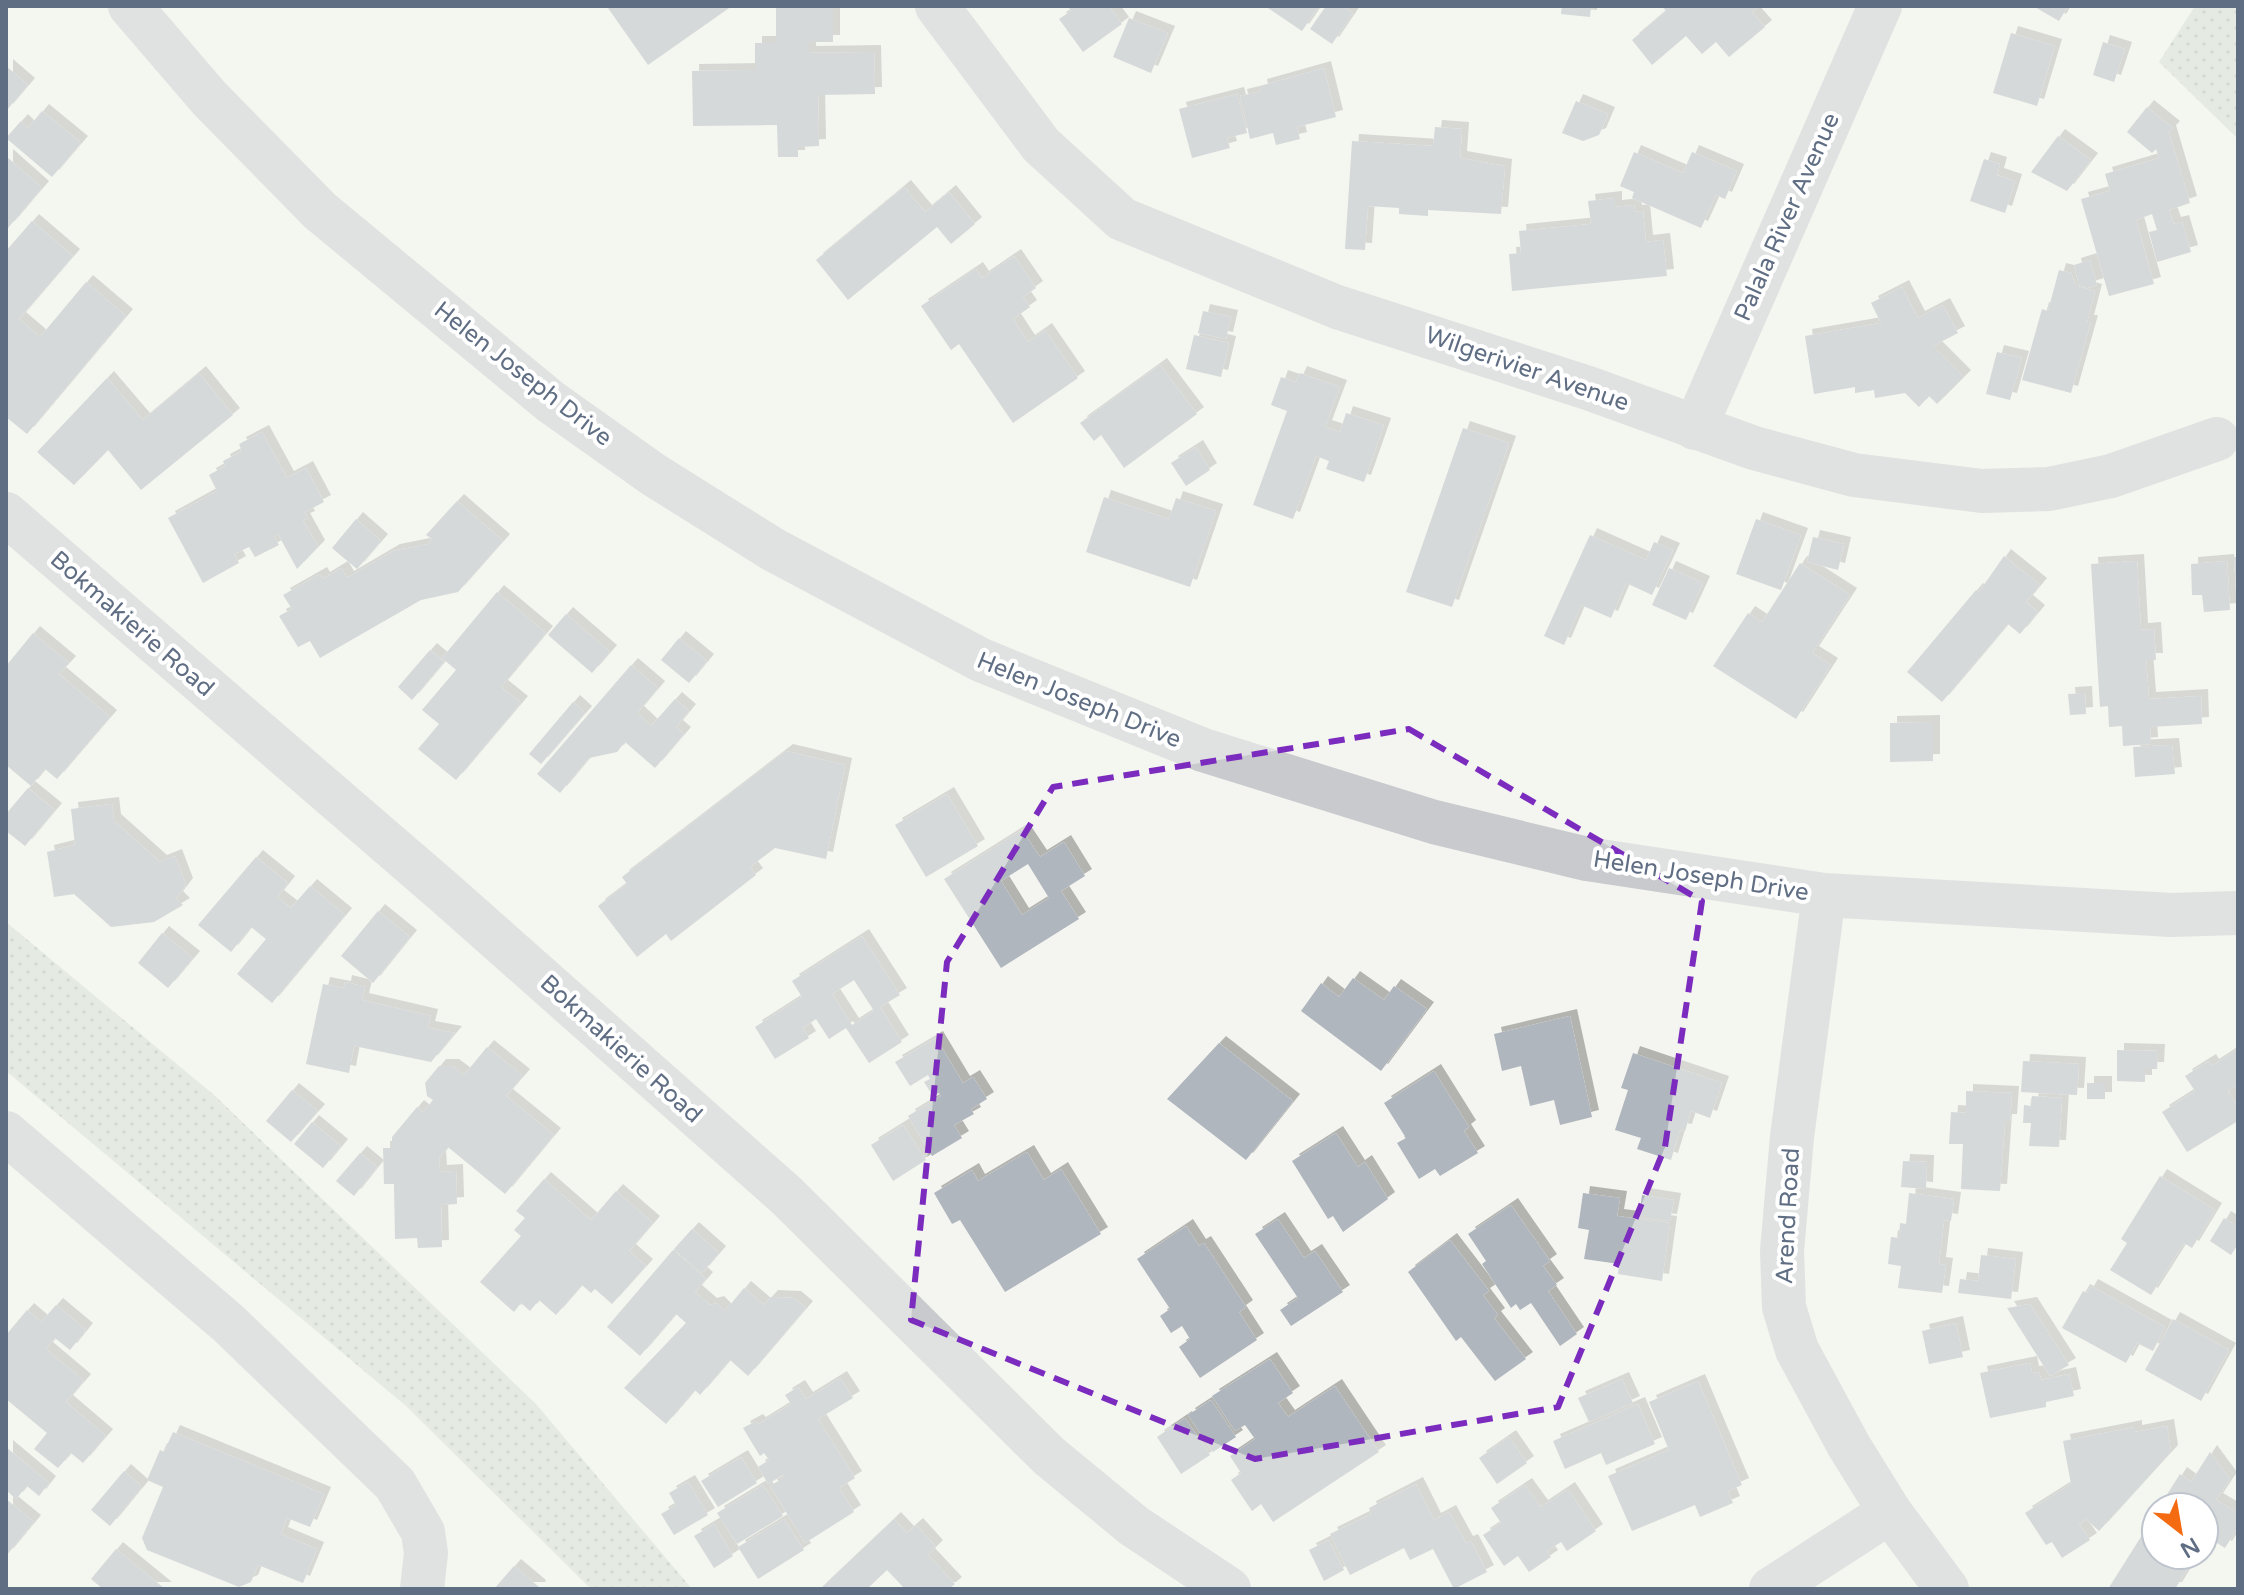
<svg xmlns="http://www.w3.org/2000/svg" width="2244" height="1595" font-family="'Varela Round',sans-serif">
	<defs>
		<pattern id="grass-dots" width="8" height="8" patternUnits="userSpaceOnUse" patternTransform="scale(2)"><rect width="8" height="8" fill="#d3ddd1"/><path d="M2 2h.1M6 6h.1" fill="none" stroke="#afb7af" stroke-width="1.8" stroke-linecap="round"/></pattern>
		<filter id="shadow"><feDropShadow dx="7" dy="-7" stdDeviation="0" flood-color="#0004"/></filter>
	</defs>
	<rect width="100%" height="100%" fill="#f4f5f0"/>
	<path fill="url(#grass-dots)" d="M2195,6h43v133l-79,-77z
		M6,922l208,173 322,309 156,185h-101l-185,-183 -400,-335z"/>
	<path fill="#b0b6bd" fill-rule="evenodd" filter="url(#shadow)" d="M611,6h121l-84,59 -40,-57z
		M776,6h57v36h-24v11l65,-1 1,42 -57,1 1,51 -21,1v10h-20l-1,-32 -84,1 -1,-55 63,-1v-27h21z
		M1068,6h41l13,18 -39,28 -24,-33 12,-8z
		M1265,6h54l-17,25z
		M1326,6h16l11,7 -21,31 -22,-15z
		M1562,6h29l-1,11 -29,-3z
		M1662,6h97l-7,6 13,15 -36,30 -13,-15 -14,12 -16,-18 -34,29 -20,-25 34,-29z
		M2033,6h35l-9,15z
		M1129,18l39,15 -17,40 -38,-16z
		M2011,33l44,13 -18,60 -44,-13z
		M2103,42l22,7 -11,33 -21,-7z
		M6,66l22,19 -22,26z
		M1324,68l12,49 -39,10 3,12 -24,6 -3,-12 -23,6 -10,-43 21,-5 -1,-5z
		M1237,94l10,39 -20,5 3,10 -38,10 -13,-49z
		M1576,101l32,13 -9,21 -16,6 -21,-8z
		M2147,107l26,21 -4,4 21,71 -21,7 5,14 8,-2 9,30 -34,10 -8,-30 8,-2 -5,-16 -16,6 18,64 -45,12 -28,-97 29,-8 -5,-17 54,-16 -3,-9 -4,4 -25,-21z
		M42,111l39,32 -29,34 -46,-39 15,-17 7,7z
		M1435,127l27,2 -2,29 45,8 -4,48 -73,-4v6l-29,-2v-6l-31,-2 -3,44 -20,-1 7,-108 81,5z
		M2058,136l33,24 -24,31 -36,-19z
		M1634,152l49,21 9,-21 45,19 -12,28 -9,-4 -15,33 -69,-30 2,-6 -14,-6z
		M6,156l36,32 -34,40 -2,-2z
		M1984,159l16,5 -3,11 18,6 -10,32 -35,-12z
		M904,187l21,25 24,-20 26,32 -24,20 -14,-17 -89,73 -32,-40z
		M1615,198v9l19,-2 1,7 8,-1 3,31 17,-2 4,36 -155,15 -3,-37 12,-1 -2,-22 72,-7 -3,-23z
		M32,221l41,35 -54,63 21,18 46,-55 40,34 -99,118 -21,-17v-166z
		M1014,256l22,32 -13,9 7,10 -17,12 15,23 17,-12 33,48 -65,45 -54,-79 -8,6 -30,-44 55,-37 6,9z
		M2090,260l7,25 -10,3 -8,-3 -5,-20z
		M2059,270l12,3 5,13 19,5 -8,31h4l-20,71 -49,-13 20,-71 6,2z
		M1902,287l16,31 25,-13 15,28 -25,13 31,31 -27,27 -8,-8 -10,11 -14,-14 -30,5 -1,-8 -19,3v-6l-41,7 -9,-58 76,-13 -10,-20z
		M1203,311l28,6 -5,22 -28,-6z
		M1194,335l35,8 -8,34 -35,-8z
		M1997,352l25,6 -12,42 -24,-6z
		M1160,365l37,49 -73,54 -23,-33 -7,6 -14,-18z
		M199,373l34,42 -92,75 -33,-40 -34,35 -37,-33 70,-74 36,42z
		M1300,373l40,14 -15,40 15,5 6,-19 38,12 -20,57 -38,-13 3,-8 -13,-5 -23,63 -40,-14 34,-94 -16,-6 10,-28 15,5z
		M1463,428l46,15 -57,164 -46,-15z
		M262,432l25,46 19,-10 18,34 -19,10 3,6 -5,2 15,27 -21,22 -19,-35 -4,2 5,9 -24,12 -6,-10 -15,7 5,9 -36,20 -35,-65 49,-27 -8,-16 16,-9 -2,-5 19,-10 -3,-7z
		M1196,447l14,23 -24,16 -15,-23z
		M1104,497l65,22 7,-21 40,13 -26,76 -104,-35z
		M457,501l46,40 -45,51 -37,8 -101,58 -10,-17 -12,6 -19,-31 13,-7 -9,-14 37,-21 3,5 18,-11 6,10 46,-27 35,-7 4,-5 -6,-4z
		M356,519l25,22 -24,28 -25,-21z
		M1756,519l45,16 -20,55 -45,-16z
		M1590,535l56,25 8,-18 19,8 -21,45 -26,-12 -15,35 -30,-13 -17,40 -20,-9z
		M1813,537l31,7 -6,26 -31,-8z
		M2004,556l36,29 -14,17 12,10 -18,22 -12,-10 -66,78 -35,-30 69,-82 3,2z
		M2234,557h4v33h-2z
		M2137,561l4,69 13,-1 2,31h-10l3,39 52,-3 1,28 -52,3 1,17 -28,2 -1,-20 -13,1 -1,-21 -8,1 -9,-143z
		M2227,561l3,49 -26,2 -2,-17h-10l-1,-31z
		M1800,563l50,32 -38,58 19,12 -35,54 -83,-53 35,-53 14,9z
		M1669,568l34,15 -17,37 -34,-15z
		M497,592l49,41 -45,54 20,16 -65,77 -38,-31 21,-25 -17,-14 34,-40 -14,-12z
		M566,614l44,38 -18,21 -44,-38z
		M33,633l36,30 -10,11 51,43 -53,62 -12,-10 -14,17 -25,-21v-99z
		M679,638l28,23 -18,22 -28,-23z
		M430,650l14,12 -32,38 -14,-13z
		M631,665l27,23 -21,25 14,13 24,-27 14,12 -13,16 8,7 -29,34 -30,-26 -8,10 -28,6 -29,35 -23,-19z
		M2085,693l1,21 -16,1 -2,-21z
		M573,702l12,11 -44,51 -12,-10z
		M1933,722v39l-43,1v-39z
		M2172,745l3,29 -40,3 -2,-30z
		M786,751l59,14 -19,94 -51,-11 -25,19 6,8 -85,66 -5,-7 -29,23 -39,-51 29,-22 -5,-7z
		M28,788l27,22 -30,36 -19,-15v-17z
		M947,794l31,52 -52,31 -31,-52z
		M112,804l2,17 46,41 15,-6 11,29 -10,13 7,7 -29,17 -43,5 -37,-33 -20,3 -7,-45 28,-7 -4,-36z
		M1022,830l18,27 24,-15 21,34 -24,15 18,28 -78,49 -57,-89zM1028,864l21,34 -27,17 -21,-34z
		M256,857l32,26 -11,14 14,11 19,-22 35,29 -73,88 -35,-29 29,-35 -15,-12 -20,25 -33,-27z
		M378,911l32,26 -37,46 -32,-27z
		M162,933l31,25 -25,30 -30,-25z
		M862,936l38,59 -20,12 22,35 -33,21 -23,-35 -17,11 -13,-20 -13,9 6,10 -34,21 -20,-32 47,-30 -10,-16zM854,980l20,31 -22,14 -20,-31z
		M1353,978l31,22 10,-14 33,23 -46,62 -80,-60 20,-28 18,14z
		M345,982l20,5 -3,13 69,16 -3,12 27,5 -24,29 -77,-16 -5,27 -43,-9 17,-80 21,4z
		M1570,1016l22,101 -32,8 -6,-25 -24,6 -9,-40 -19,5 -8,-37z
		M936,1038l27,45 10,-6 14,22 -16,10 3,5 -20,11 8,13 -30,18 -24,-40 33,-20 -2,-3 -6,3 -9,-14 6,-3 -2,-4 -18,11 -15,-24z
		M1219,1043l74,58 -47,59 -79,-61z
		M487,1047l36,29 -17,20 48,39 -49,59 -57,-47 -9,11 1,14 16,-1 1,33 -16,1 1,42 -24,1 -1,-10 -22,1 -1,-55h-10l-1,-36h9v-11l25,-30 6,5 10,-12 -6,-4 -2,-13 14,-17h13l12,9z
		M2238,1049v36l-10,6 10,16v14l-51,31 -25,-40 33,-21 -10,-15 24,-15 3,5z
		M2117,1050l41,1 -1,18h-12v13l-28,-1z
		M1633,1053l89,30 -12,35 -19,-7 -6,20 -5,-1 -9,30 -34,-11 4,-11 -26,-8 13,-40 -7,-2z
		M2023,1061l56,3 -2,31 -56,-3z
		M1434,1071l35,56 -5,4 14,22 -38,23 -5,-7 -16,10 -22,-36 9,-5 -22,-35z
		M2087,1083h18v16h-18z
		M292,1090l26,21 -27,31 -25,-21z
		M1966,1091l46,2 -2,28h-5l-5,70 -39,-2 2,-45h-14l2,-32 15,1z
		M2032,1096l30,2 -3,49 -30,-1 2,-23h-8l1,-18 7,1z
		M312,1122l29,24 -18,22 -29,-24z
		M903,1125l23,35 -33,21 -22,-36z
		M1336,1133l22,34 7,-5 23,37 -45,33 -10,-16 -5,3 -36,-58z
		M1027,1152l17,28 17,-11 40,65 -96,58 -45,-72 -8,4 -18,-31 38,-23 6,11z
		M360,1153l17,14 -23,29 -18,-15z
		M1903,1161l24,1 -1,27 -25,-2z
		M2160,1176l55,34 -23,38 -8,-5 -33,52 -41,-25 17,-27 -6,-4z
		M544,1179l47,41 25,-29 37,32 -24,28 17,15 -34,38 -17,-15 -4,4 -9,-8 -26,30 -17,-15 -9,11 -9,-8 -7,9 -34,-30 41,-46 -7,-6 11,-12 -9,-7z
		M1583,1193l37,5 -3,18 53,7 -8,58 -44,-7 1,-10 -35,-5 5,-29 -11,-2z
		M1909,1193l45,6 -3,22 -7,-1 -5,44 7,1 -4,28 -44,-5 3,-22 -13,-2 3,-27 8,1 1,-15 6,1z
		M1642,1195l32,5 -4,21 -31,-4z
		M1511,1205l39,56 -7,5 14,19 -9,6 29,43 -17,12 -29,-43 -11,7 -4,-6 -5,4 -29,-44 4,-3 -18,-27z
		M2224,1218l14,9v17l-7,11 -21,-14z
		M1278,1219l26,39 11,-7 28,41 -52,34 -11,-16 18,-12 -43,-64z
		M1186,1226l13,20 5,-3 42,64 -7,5 18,28 -57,38 -21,-31 11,-8 -8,-13 -11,7 -11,-17 10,-7 -33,-50z
		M692,1229l27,24 -17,20 -28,-24z
		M1450,1240l39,51 -6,4 15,20 -4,3 32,41 -31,22 -34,-44 -5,4 -48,-69z
		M673,1250l33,29 -11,13 15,13 7,-2 8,8 19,-23 20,17 7,-8 23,1 12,10 -58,68 -18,-16 -30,35 -5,-5 -29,34 -42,-36 62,-65 -10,-9 -36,42 -33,-29z
		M1981,1255l35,4 -5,40 -53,-6 2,-14 18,2z
		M2091,1286l74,41 -12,24 -16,-8 -11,20 -64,-35 21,-37 4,2z
		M2030,1304l39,61 -19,11 -43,-68z
		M56,1305l30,25 -16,20 -15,-12 -9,11 38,32 -18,21 40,34 -23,27 -12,-10 -13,15 -24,-19 13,-16 -41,-34v-64l21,-25 14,12z
		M2173,1319l56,31 -28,51 -56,-31z
		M1956,1323l7,34 -34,7 -7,-33z
		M1270,1359l23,34 -15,10 10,14 47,-31 44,66 -106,70 -12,-18 -9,7 -21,-31 10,-7 -11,-17 25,-17 -10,-14 -10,6 -23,-35z
		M2030,1363l2,10 7,-1 2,8 28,-6 5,22 -28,6v5l-56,11 -10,-45z
		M840,1378l13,20 -35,21 37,59 -16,10 15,24 -49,31 -35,-57 15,-9 -2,-2 -15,9 -10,-17 11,-7 -5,-7 -4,3 -17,-28 13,-7 3,3 32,-20 -6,-9 13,-8 8,12z
		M1622,1379l11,24 -44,19 -11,-24z
		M1698,1381l44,104 -14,6 5,12 -33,14 -5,-12 -63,26 -24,-55 61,-26 -20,-48z
		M1211,1400l25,37 -23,15 -25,-37z
		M1638,1404l17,40 -49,21 -5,-12 -36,16 -12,-28z
		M1185,1418l25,37 -29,19 -24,-37z
		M2167,1426l4,26 -72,79 -13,-12 -7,5 11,16 -28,18 -10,-16 -6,3 -21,-32 46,-29 -8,-43 72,-14v5z
		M173,1432l151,62 -14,33 -23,-9 -6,16 36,15 -14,34 -45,-18 -7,17 -12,5 -92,-37 -5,-12 21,-51 -16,-7 13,-30 4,2z
		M1509,1437l18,26 -30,21 -18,-26z
		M6,1447l43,36 -10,13 -12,-10 -11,13 -10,-9z
		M2210,1452l20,27 -14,21 22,13v14l-13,21 -18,-11 -3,5v-35h-45l21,-33 11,8z
		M741,1457l16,26 -39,24 -17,-26z
		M124,1471l18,16 -32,39 -19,-16z
		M688,1482l20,33 -34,20 -13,-21 15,-9 -7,-12z
		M1416,1484l18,36 15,-8 17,31 5,-2 16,31 -33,17 -21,-40 -23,11 -6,-12 -54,27 -20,-41 41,-20 -2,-6z
		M763,1485l20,31 -46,28 -20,-31z
		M1525,1485l16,22 27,-18 28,42 -29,20 -6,-9 -14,9 4,6 -22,15 -11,-16 -14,10 -21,-31 18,-12 -10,-15z
		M6,1499l28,23 -28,34z
		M2156,1513v42h40l-21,34h-67z
		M784,1519l20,31 -46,29 -20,-32z
		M894,1519l13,14 9,-8 20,22 -8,8 27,29 -6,5h-44l-18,-19 -20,19h-47z
		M714,1524l19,32 -19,12 -20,-32z
		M1329,1540l15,30 -20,11 -15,-31z
		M116,1549l49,40h-62l-12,-10z
		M514,1566l25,21 -1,2h-44z"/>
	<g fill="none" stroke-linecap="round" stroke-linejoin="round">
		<path stroke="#c8cace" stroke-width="44" d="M130,6l79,92 111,113 231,191 103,73 120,75 207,110 222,90 231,72 153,37 237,36 347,20 67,-2
			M937,6l104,139 81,74 215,88 251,81 166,60 100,27 128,16 67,-2 62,-13 106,-37
			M1695,428l185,-422
			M6,514l438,378 343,304 262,260 85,70 95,63
			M1824,895l-32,242 -10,114 2,56 13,43 52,96 41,66 57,77
			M6,1133l222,190 167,161 28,48 3,21 -4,36
			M1771,1589l119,-77"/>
	</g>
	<path d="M0 0H2244V1595H0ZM1409,729l293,172 -37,246 -107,260 -303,52 -344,-139 36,-358 106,-175z" fill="#f4f5f0" fill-opacity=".55" fill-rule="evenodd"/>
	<path fill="none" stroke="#7b2cbf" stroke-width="6" stroke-dasharray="16 10" stroke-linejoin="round" d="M1409,729l293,172 -37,246 -107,260 -303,52 -344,-139 36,-358 106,-175z"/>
	<g text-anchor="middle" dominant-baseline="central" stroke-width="8" stroke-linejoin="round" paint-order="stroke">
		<g font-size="24" fill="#606e84" stroke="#fff">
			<text transform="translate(1787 217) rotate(-66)">Palala River Avenue</text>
			<text transform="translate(1527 369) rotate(19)">Wilgerivier Avenue</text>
			<text transform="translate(523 374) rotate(38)">Helen Joseph Drive</text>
			<text transform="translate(132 624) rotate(41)">Bokmakierie Road</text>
			<text transform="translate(1079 700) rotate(22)">Helen Joseph Drive</text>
			<text transform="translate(1701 876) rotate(9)">Helen Joseph Drive</text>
			<text transform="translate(621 1049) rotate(42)">Bokmakierie Road</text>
			<text transform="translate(1788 1216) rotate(-87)">Arend Road</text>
		</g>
	</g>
	<rect width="2244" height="1595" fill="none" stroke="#606e84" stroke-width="16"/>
	<g transform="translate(2180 1531) rotate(149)"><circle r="38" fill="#ffffff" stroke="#bfc5ce" stroke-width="2"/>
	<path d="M0-6L14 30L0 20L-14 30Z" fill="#f46b11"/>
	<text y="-12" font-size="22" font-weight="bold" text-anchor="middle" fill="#606e84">N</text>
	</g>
</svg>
